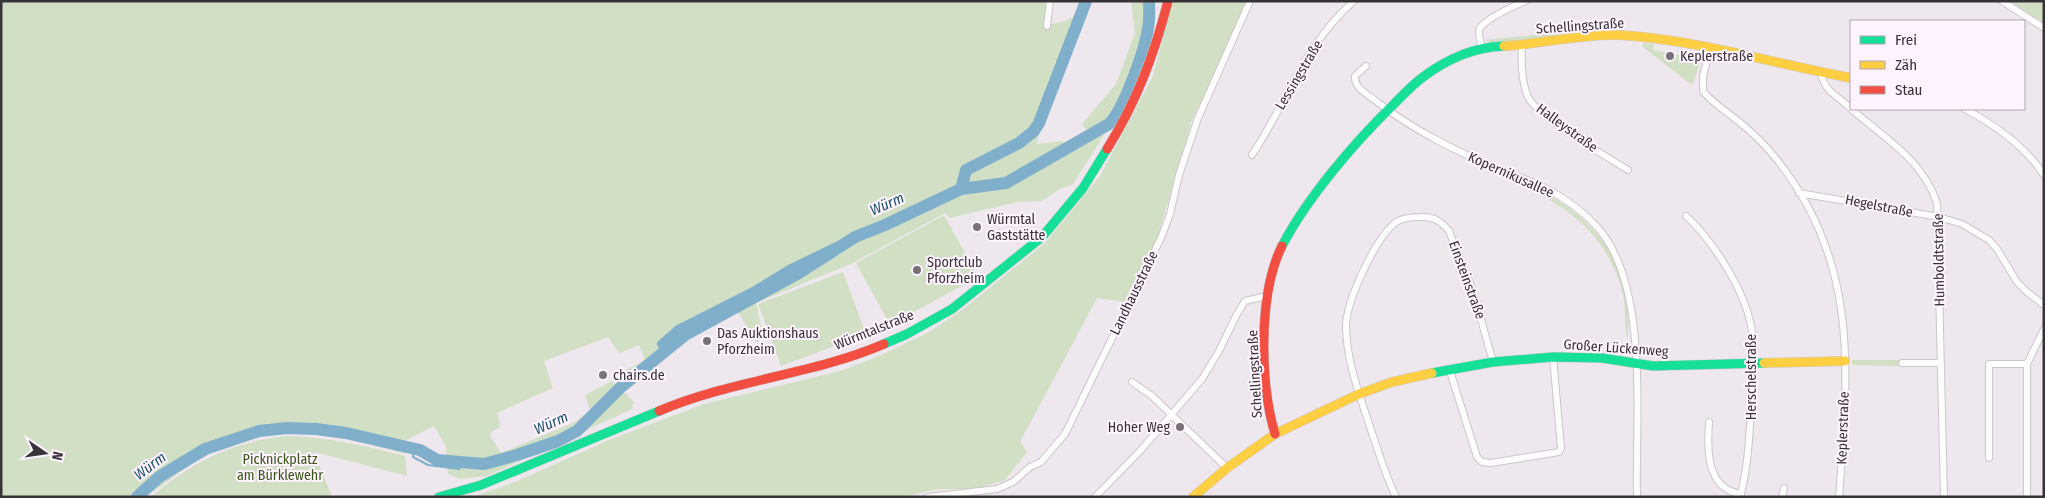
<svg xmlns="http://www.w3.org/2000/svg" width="2045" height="498" font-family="'Fira Sans Condensed',sans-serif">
	<rect width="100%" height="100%" fill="#eee8ee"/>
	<path fill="#d1dfc5" d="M1,1h1047l-2,23c17,-1 31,-3 34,-23h10l-51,127 -2,16 25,-3 8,9 30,-16 4,1 -31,49 -15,6 -16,11 -25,1 -67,16 -5,-5 -92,50 -97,40 5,23 -3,19 -22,-36 -41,23 -70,53 -3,-9 2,-5 19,-10 1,-3 -5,-13 -20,8 -11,-16 -64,24 9,27 -56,25 3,10 -1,5 -7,3 -2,5 11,17 74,-31 15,-12 -5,-15 27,-14 22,21 -2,7 -145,67 -27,3 -12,-5 -2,-27 -12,-21 -31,16 3,7v5c-69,-19 -131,-35 -198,1 -8,4 -16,8 -23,13 -14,10 -26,22 -42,28l-142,1z
		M1131,1h12v12l3,16 -28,77 -10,13 -19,15 -7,-10 34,-40 19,-51z
		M1172,1h76l-25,58 -31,61 -35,119 -33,63 -27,-4 -77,144 7,10 -22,28 -31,9h-36l-34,8h-431l42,-15 94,-42 95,-36 136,-33 41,-16 48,-23 33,-22 83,-67 55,-67 53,-100z
		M2010,1h34v22z
		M1583,30l49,1 -48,2 -91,11 -8,-4z
		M1643,43l11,1 -1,6 32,6 2,-6 9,4 4,8 -7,22 -4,-1 -47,-37z
		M1525,183c53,24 96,61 103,123 1,11 0,23 0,34 -4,-12 -2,-30 -5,-45 -14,-57 -49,-84 -99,-109z
		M944,215l34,62 -88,48 -34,-62z
		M843,272l23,62 -85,32 -23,-62z
		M1852,360h49v6l-49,-1z
		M287,436c41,1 78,10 118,20l2,20 -93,-24 18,45h-181c42,-36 81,-55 136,-61z"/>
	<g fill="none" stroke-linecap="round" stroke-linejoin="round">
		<path stroke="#80afcb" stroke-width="2" d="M414,448l-1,9 15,8 31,4 8,-7"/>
		<path stroke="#80afcb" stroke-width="8" d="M661,344l17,-15 77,-39 36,-22 64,-31"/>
		<path stroke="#80afcb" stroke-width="12" d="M961,189l5,-19 53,-27 15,-12 5,-8 47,-122
			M137,497l22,-20 46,-28 54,-18 28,-3 29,1 30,4 74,17 17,10 47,4 33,-9 41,-14 19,-10 44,-44 64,-52 114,-62 56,-36 30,-12 76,-36 45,-6 103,-59c15,-15 36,-74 39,-96 2,-9 1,-18 1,-27"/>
		<g stroke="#cbc6cb" stroke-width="8">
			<path id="street" d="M2002,1l42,27
				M1047,26l3,-25
				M1522,44c-1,18 -1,37 6,53 9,19 79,60 100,73
				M1482,48c-1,-5 -5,-15 -2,-20 7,-10 34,-22 46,-27
				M1710,49l-7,27v15c9,12 23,20 35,30 14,11 29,26 40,40 82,104 70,212 61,336
				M1366,66l-11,10c-1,12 12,18 21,25 37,29 78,49 122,68 16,6 34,12 49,20 19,10 37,23 51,39 52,59 37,193 39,269
				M1820,72c8,23 12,19 28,34 34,31 74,52 89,97l7,294
				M1965,109c30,16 60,37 79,66
				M1252,155c34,-51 54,-113 102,-154
				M1799,193l140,24 23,7 27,16 8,9 20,33 10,10 17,13
				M1686,216c27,25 58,73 65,110 5,27 1,57 0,84 -2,30 -3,58 -11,87
				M1902,363h39
				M1450,371l27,86 5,5 9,1 68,-11 2,-4 -8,-91
				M1132,382l20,14 75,72
				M1709,422c-2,27 -3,67 32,72
				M1989,458v-94h38
				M928,497l69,-8 16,-7 17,-15 11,-5 24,-28 96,-196 9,-24 9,-39 19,-57 52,-117
				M1095,497l45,-46 62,-72 17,-28 18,-37 8,-13 22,-5
				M1396,497c-10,-20 -16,-41 -23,-61 -11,-35 -27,-73 -27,-111 1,-25 29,-86 49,-102 6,-5 17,-6 25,-6 13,-1 21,4 29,14l24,60 20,71
				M1782,497l2,-9
				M2027,497v-133l17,-35"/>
		</g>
		<g stroke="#cbc6cb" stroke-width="10">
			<path id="fast" d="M1282,246c25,-48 72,-103 111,-141 9,-9 19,-20 30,-28 24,-18 51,-30 81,-31
				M884,344l23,-10 45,-25 90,-72 41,-49 24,-39
				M1432,373l61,-11 60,-5 49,1 51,8 111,-3
				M439,497l42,-12 178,-74"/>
		</g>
		<g stroke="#cbc6cb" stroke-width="10">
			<path id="slow" d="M1504,46c38,-2 75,-12 114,-11 77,4 157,29 233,43
				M1764,363l81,-2
				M1193,497l34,-29 48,-34 84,-40 33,-12 40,-9"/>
		</g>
		<g stroke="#cbc6cb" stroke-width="10">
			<path id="jam" d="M1107,149c30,-48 47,-94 61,-148
				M659,411c72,-31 153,-36 225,-67
				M1275,434c-15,-51 -17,-140 7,-188"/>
		</g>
		<use href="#street" stroke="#fcfcfc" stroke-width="6"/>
		<use href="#fast" stroke="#16e098" stroke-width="9"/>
		<use href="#slow" stroke="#ffcf43" stroke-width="9"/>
		<use href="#jam" stroke="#f24e42" stroke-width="9"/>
	</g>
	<g fill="#787278" stroke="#fef3fe" stroke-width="2">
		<circle cx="1670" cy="56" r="5"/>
		<circle cx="977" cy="227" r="5"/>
		<circle cx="917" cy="270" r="5"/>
		<circle cx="707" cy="341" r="5"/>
		<circle cx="603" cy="375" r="5"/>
		<circle cx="1180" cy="427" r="5"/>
	</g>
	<g text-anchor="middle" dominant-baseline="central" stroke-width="4" stroke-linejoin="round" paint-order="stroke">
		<g font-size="14" fill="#383338" stroke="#fef3fe">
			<text transform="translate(1580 26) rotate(-4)">Schellingstraße</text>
			<text transform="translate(1299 75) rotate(-59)">Lessingstraße</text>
			<text transform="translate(1567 128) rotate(36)">Halleystraße</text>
			<text transform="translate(1511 175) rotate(24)">Kopernikusallee</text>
			<text transform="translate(1879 206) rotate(11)">Hegelstraße</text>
			<text transform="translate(1939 260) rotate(-91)">Humboldtstraße</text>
			<text transform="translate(1467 280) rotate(70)">Einsteinstraße</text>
			<text transform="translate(1134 293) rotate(-64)">Landhausstraße</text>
			<text transform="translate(874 330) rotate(-22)">Würmtalstraße</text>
			<text transform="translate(1616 348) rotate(4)">Großer Lückenweg</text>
			<text transform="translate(1255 374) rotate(-93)">Schellingstraße</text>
			<text transform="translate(1751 377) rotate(-90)">Herschelstraße</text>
			<text transform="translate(1843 428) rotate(-88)">Keplerstraße</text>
		</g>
		<g font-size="14" fill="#383338" stroke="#fef3fe" text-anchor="start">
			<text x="1680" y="56">Keplerstraße</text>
			<text x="987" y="219">Würmtal<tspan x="987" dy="16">Gaststätte</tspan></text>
			<text x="927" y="262">Sportclub<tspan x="927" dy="16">Pforzheim</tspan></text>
			<text x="717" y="333">Das Auktionshaus<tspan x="717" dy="16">Pforzheim</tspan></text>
			<text x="613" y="375">chairs.de</text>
			<text x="1170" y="427" text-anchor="end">Hoher Weg</text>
		</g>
		<g font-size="14" fill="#365517" stroke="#fef3fe">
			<text x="280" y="459">Picknickplatz<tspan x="280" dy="16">am Bürklewehr</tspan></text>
		</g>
		<g font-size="15" font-style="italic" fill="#1e546f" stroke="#fef3fe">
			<text transform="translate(887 204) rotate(-24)">Würm</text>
			<text transform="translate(551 423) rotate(-24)">Würm</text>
			<text transform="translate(150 466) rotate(-37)">Würm</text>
		</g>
	</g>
	<rect width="2045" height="498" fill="none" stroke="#383338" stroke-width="5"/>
	<rect x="1850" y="20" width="175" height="90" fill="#fef3fe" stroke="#afa6af"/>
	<rect x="1860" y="36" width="25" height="8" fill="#16e098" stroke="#afa6af"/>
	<text x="1895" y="45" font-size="15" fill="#383338">Frei</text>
	<rect x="1860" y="61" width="25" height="8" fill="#ffcf43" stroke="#afa6af"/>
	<text x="1895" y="70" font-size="15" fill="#383338">Zäh</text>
	<rect x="1860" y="86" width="25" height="8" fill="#f24e42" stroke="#afa6af"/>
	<text x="1895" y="95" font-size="15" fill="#383338">Stau</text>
	<g transform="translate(45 453) rotate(103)" stroke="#fef3fe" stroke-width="4" paint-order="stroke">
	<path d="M0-4L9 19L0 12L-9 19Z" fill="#383338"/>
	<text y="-8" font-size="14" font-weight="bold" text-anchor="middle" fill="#383338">N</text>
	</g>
</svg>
